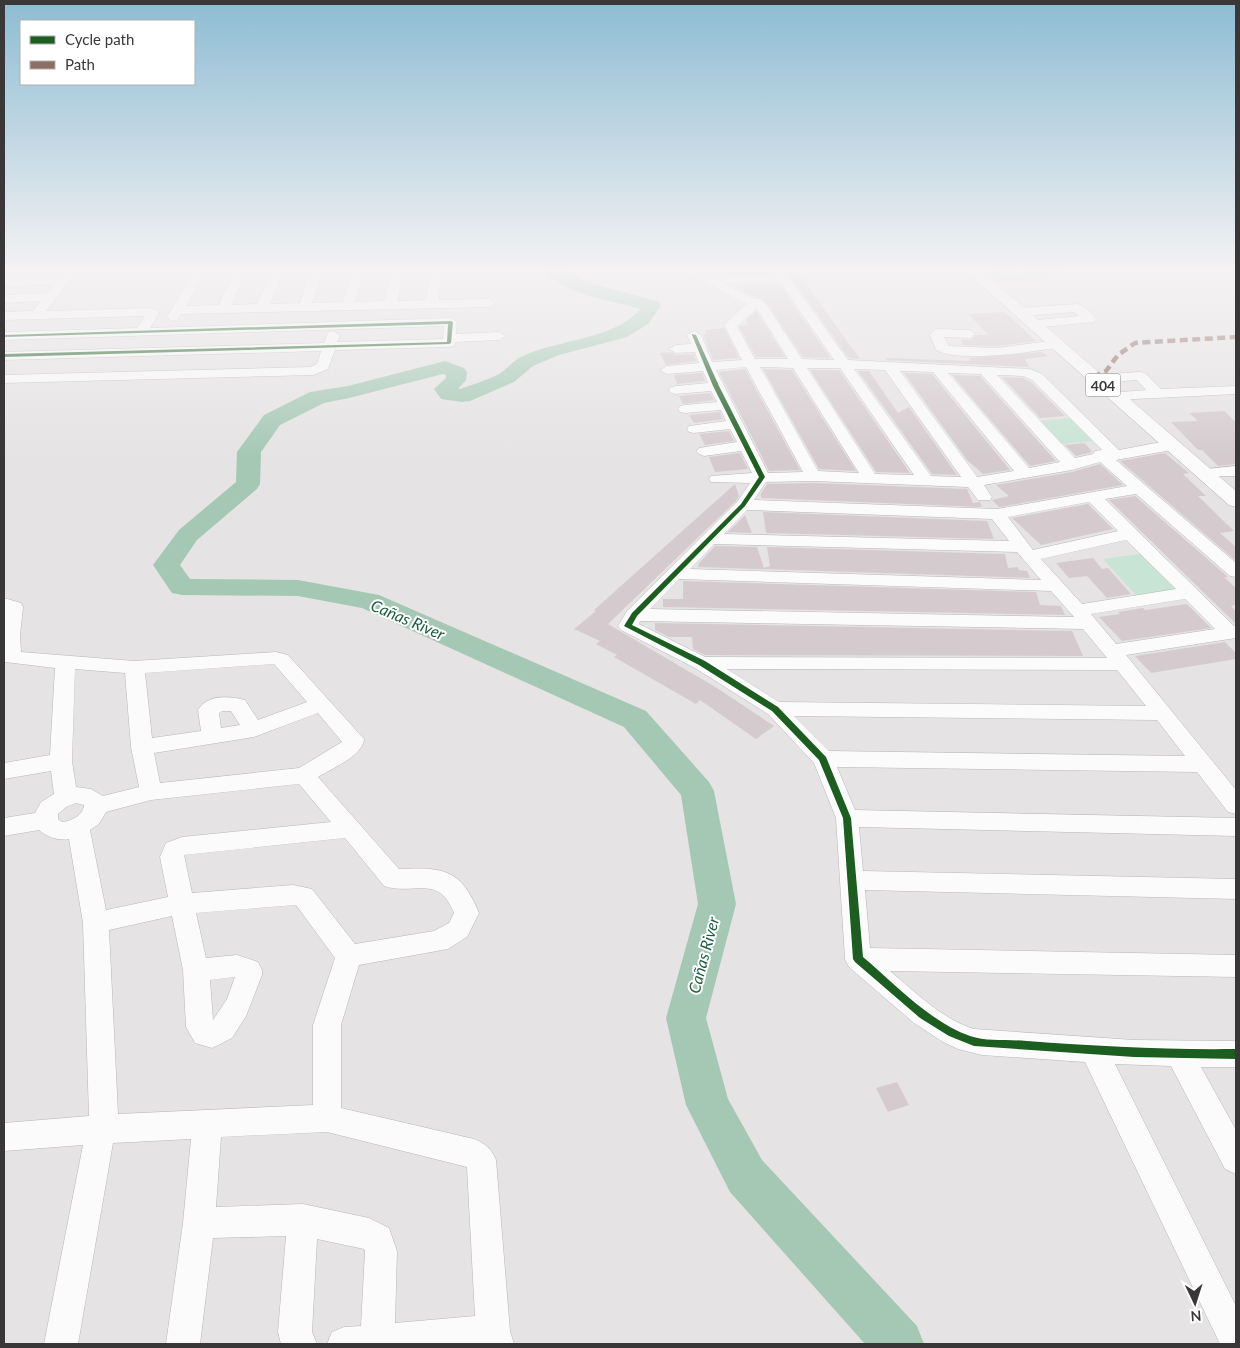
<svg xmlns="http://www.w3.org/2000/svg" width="1240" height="1348" font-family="Lato,sans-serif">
	<rect width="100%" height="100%" fill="#e6e3e4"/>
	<path fill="#c7e4d4" d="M984,268h94l-74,17z
		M1070,418l22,23 -32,3 -21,-23z
		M1141,554l35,36 -40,5 -33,-36z"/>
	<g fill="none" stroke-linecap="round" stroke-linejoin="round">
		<path fill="#a4c8b4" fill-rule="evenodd" d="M547,268h18l17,13 77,21 2,4 -13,18 -21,13 -68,18 -26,11 -19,16 -44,19 -8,1 -21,-3 -7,-10 12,-11v-3l-3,-1 -94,24 -25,5 -44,22 -19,27 -1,32 -3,5 -60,51 -17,25 10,14 108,1 81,15 267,116 63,71 5,9 22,113 -30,114 22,81 34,61 155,166 7,18h-59l-135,-152 -44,-87 -20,-87 32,-114 -17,-109 -57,-68 -262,-119 -64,-12 -116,-1 -10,-2 -19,-28 26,-35 57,-48 1,-30 27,-37 46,-23 38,-6 97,-25 19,7 3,4 -1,8 -8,9h2c13,-5 28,-9 39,-15 8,-5 14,-13 22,-17 36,-18 94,-17 119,-48 -26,-8 -78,-15 -94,-38z"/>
	</g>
	<path fill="#d5cbce" d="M723,268h45l3,5 -45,2z
		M784,268h11l65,91 -11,-1z
		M779,284l51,74 -27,-1 -36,-54 -6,-5 -6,-1 -11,-6 -2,-5 -11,-1z
		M756,311l29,46h-29l-17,-31 10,-1 -3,-5z
		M1005,312l31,29 -39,5 -34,-1 -2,-5h9l7,-5h12l-21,-21z
		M724,328l15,30 -26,2 -10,-26h3l-1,-4z
		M671,352l5,3 18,-1 2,7 -30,4 -6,-12z
		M1042,352l6,4 -23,3 4,8 -142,-7 -2,-2 86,3 -2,-3z
		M745,369l55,101 -31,1 -50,-99z
		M763,369l29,1 64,101 -37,-2z
		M810,370h29l71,103 -34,-1z
		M858,371h11l29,42 11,-6 48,68 -25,-1z
		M702,373l3,8 -28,3 -3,-9z
		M904,373l28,1 78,96 -27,4 -16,-14z
		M952,375l28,1 76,85 -26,5z
		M1002,377l21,1 8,4 34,34 -25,2z
		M710,393l4,7 -31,4 -4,-8z
		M1225,411l11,12v41l-18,2 -16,-16h-4l-27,-28 27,-1 -9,-8z
		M720,412l3,7 -29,4 -5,-8z
		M729,431l5,10 -29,4 -6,-11z
		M1085,443l7,9 -16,4 -11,-11z
		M740,453l8,16 -33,3 -6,-15z
		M1165,453l24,20 -6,1 23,22h-8l36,35 -14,2 16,14v14l-116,-100z
		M1100,464l23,21 -124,22 -7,-7 17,-4 -13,-11 76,-13z
		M813,483l154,6 6,14 7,-1 2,5 -221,-9v-5l6,-9z
		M735,484l4,12 -3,5 -128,123 109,64 57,38 -18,13 -56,-39 -4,4 -82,-47 3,-2 -21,-11 4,-3 -26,-12 22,-18 -2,-1z
		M1135,496l93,81h-4l12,11v17l-5,1 5,5v13l-127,-124z
		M1088,504l25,25 -72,16 -29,-27z
		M763,512l224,9 7,18 -228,-6z
		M745,515l7,18 -24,-1z
		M715,546l42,1 7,21 6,-2 -3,-19 238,7 3,14 10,-1 1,3 8,1 3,7 -332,-11 1,-4z
		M1093,558l9,11 6,-1 23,26 -24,4 -20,-22 -18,2 -13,-15z
		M683,581l353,11 4,13 21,1 4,9 -402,-8v-8h20z
		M1187,604l24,24 -89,13 -23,-24 21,-3 -2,-2 25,-4 2,2z
		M655,623l417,8 11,25 -378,-1 -12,-6 -1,-12h-23l-14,-7z
		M1225,642l11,11v6l-85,14 -16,-17z
		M897,1082l12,23 -21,7 -12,-24z"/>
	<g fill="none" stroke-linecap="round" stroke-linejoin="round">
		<g stroke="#b8b6b7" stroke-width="1">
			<path id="minor" d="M67,268h12l-33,43 103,-3 8,2 2,3 -9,15 301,-10 6,4 -1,12 43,-2 7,4 -7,4 -43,2 -2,4 -5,1 -114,3 -7,19 -15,6 -309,8v-8l306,-8 7,-3 4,-13 -317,9v-8l320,-9 4,-11 5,-1 7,4 -3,7 106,-3 1,-13 -440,14v-8l133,-4 8,-12 -141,4v-8l29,-1 8,-10 -37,2v-8l43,-2 7,-8 -50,1v-8l56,-1z
				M181,268h143l-12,35 31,-1 10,-34h12l-10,34 30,-1 6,-33h12l-5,33 28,-1 4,-32h12l-3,32 50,-1 6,4 -6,4 -308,7 -4,6 -4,1 -6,-4 27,-46 -11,-1zM205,271h30l-16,34 -33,1zM247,271h26l-16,33 -26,1zM284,271h27l-11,32 -30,1z
				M679,268h16l17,9 63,-2 -5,-7h12l66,92 182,9 12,5 77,76 53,-10 5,2 3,3 -3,3 -5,2 -56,10 120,103v14l-6,-1 -94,-82 -31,5 129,127h2v12l-110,17 110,135v24l-8,-2 -31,-40 -360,-5 18,43 381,8v18l-377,-9 4,44 373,8v20l-371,-9 5,58 366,7v22l-346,-6c25,21 52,48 84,58l160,11 102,1v26h-35l35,63v44l-11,-5 -54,-103 -56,-2 121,242v38h-16l-135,-282 -103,-7 -24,-6 -15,-7 -29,-19 -65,-56 -4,-8 -9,-141 -22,-55 -46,-49 -73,-46 -74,-38 -3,-4 9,-15 110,-109 13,-19 -39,-1 -2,-3 2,-3 41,-3 -11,-22 -37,5 -5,-2 -3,-3 3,-3 38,-6 -7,-13 -36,4 -5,-1 -2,-3 2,-3 37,-5 -5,-11 -36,3 -5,-1 -2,-3 2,-3 5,-1 32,-3 -6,-11 -35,3 -5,-1 -2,-3 2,-3 5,-1 32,-3 -5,-12 -36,3 -7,-4 7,-4 32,-3 -4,-11 -19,1 -7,-4 7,-4 15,-1 -4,-9 7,-4 7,4 11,27 30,-2 -18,-35 22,-21zM780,282l54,78 -32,-1 -36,-55 -6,-5h-5l-31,-16zM756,309h1l31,50h-33l-18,-33zM746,367l57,105 -35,1 -52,-103zM760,367l33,1 66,105 -41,-2zM807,368h33l74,107 -39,-1zM854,369l31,1 76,107 -30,-1zM900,371l33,1 81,99 -37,6zM948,373l33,1 79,88 -31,6zM997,375l26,1 9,4 70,70 -7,1 -2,3 -18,4zM1100,462l27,24 -130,23 -243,-9 12,-18 47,-1 155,6 10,13h12l2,-3 -8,-12 88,-15zM1089,502l29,29 -85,19 -25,-33zM747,510l245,9 17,22 -285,-7zM1126,540l50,49 -94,15 -41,-45zM714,544l303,8 24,28 -351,-11zM679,579l372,12 23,26 -424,-8zM1185,599l30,30 -99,15 -25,-30zM640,621l443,8 24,29 -402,-1 -66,-33zM727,669l390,1 29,36 -367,-4zM794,716l363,4 28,36 -356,-5z
				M1077,304c7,2 15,9 19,15l-2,3 -61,6 -5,-1 -1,-3 1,-3 51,-5 -5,-4 -55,4 -6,-4 6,-4z
				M939,329l31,1 6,4 -6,4 -26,-1 5,9 48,2 59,-8 7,4 -7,4c-27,4 -97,15 -120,2l-6,-15 4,-5z
				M1140,372l5,1 16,16 75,-3v8l-121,6 -5,-1 -2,-3 2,-3 36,-3 -9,-10 -41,3 -7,-4 7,-4z
				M1236,466v10h-38l-2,-3 2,-3z
				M4,598l17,5 2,4 -3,28 1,17 113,9 142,-9 12,3 76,84c0,16 -33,30 -46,38l81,92c45,-2 62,0 80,44l-12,24 -19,12 -89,16 -18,60v83l133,31c12,5 17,9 22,21l14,171 4,13h-187l5,-12 12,-5 17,-1 4,-75 -1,-2 -47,-10 -5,93 5,12h-36l-3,-12 8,-96 -73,2 -13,106h-34l17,-121 8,-84 -78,4 -35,201h-34l39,-199 -79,6v-28l85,-7 -6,-193 -14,-84c-11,2 -22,-2 -30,-9l-35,6v-18l31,-5 6,-11 13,-8 -3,-23 -47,8v-16l46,-8 5,-87 -50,-6zM274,664l33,38 -49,18 -13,-20c-15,-4 -38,-6 -47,10l3,21 -49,7 -7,-65zM75,669l50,4 6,74 8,40 -36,9 -12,-7 -15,-2 -4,-26zM222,711h9l9,14 -19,3 -2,-15zM318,713l24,29 -43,26 -139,15 -6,-30 100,-16zM299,784l32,38 -149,15 -16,6 -6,14 8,40 -62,13 -16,-80 9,-6 7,-12 45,-12zM76,803l8,2c-1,11 -13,16 -22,17l-4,-3v-5l8,-7zM345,838l39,48c31,10 54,-13 70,27l-5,10 -15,8 -79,13 -43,-55 -19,-4 -101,8 -8,-38zM296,905l39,53 -22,67v80l-195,9 -9,-184 63,-14 11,54 3,57 9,16 17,5 20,-10 14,-22 16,-41v-5l-4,-8 -21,-7 -31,3 -10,-45zM235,977l-8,22 -14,21 -3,-40zM327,1132l140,35 8,149 -80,7 2,-72 -8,-23 -20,-10 -66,-14 -87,3 5,-70z"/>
		</g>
		<g stroke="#b8b6b7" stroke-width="1">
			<path id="major" d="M962,268h16l258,223v16l-7,-2z"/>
		</g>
		<use href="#minor" fill="#fbfbfb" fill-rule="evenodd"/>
		<use href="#major" fill="#fbfbfb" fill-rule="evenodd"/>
		<path stroke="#8d6e63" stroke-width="4.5" stroke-dasharray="8 4.5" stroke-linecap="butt" d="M1093,377l13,-6 12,-16 17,-12 101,-6"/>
		<g stroke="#fff" stroke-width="3">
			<path id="cycleway" d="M451,321l2,1 -2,21 -2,1 -445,13v-3l443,-12 1,-18 -444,13v-2z
				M692,334l4,1 23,51 46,91 -20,29 -108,110 -5,9 73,36 73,46 48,50 25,61 12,139c32,27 67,65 107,79 17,6 38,3 57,5 69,5 139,9 209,8v10l-102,-2 -160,-11 -25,-10 -29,-18 -65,-56 -2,-3 -10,-141 -24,-58 -47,-49 -73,-46 -75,-39 8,-13 109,-109 18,-27 -46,-91 -21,-51z"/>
		</g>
		<use href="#cycleway" fill="#1b5e20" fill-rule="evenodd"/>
	</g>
	<linearGradient id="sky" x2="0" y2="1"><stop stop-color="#8dbcd3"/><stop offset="0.59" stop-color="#f4f2f3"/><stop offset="1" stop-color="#f4f2f3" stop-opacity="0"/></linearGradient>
	<rect width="1240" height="457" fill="url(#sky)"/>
	<g text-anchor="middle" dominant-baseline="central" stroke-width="4" stroke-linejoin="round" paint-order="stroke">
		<rect fill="#fff" stroke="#747374" stroke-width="1" x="1085.5" y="373.5" width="35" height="23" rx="4"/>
		<g font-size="14" font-weight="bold" fill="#393738">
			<text x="1103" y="385">404</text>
		</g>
		<g font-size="16" font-style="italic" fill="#1c5d40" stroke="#fff">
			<text transform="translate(408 619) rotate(23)">Cañas River</text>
			<text transform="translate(703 955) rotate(-75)">Cañas River</text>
		</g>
	</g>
	<rect width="1240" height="1348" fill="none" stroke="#393738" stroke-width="10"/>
	<rect x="20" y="20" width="175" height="65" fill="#ffffff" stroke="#b0afaf"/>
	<rect x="30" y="36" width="25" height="8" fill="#1b5e20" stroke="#b0afaf"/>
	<text x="65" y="45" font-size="15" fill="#393738">Cycle path</text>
	<rect x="30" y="61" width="25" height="8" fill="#8d6e63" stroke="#b0afaf"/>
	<text x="65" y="70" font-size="15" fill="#393738">Path</text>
	<g transform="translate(1195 1303) rotate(176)" stroke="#ffffff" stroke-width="4" paint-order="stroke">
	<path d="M0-4L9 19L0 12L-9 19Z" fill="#393738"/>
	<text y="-8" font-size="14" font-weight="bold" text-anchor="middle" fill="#393738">N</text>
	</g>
</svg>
